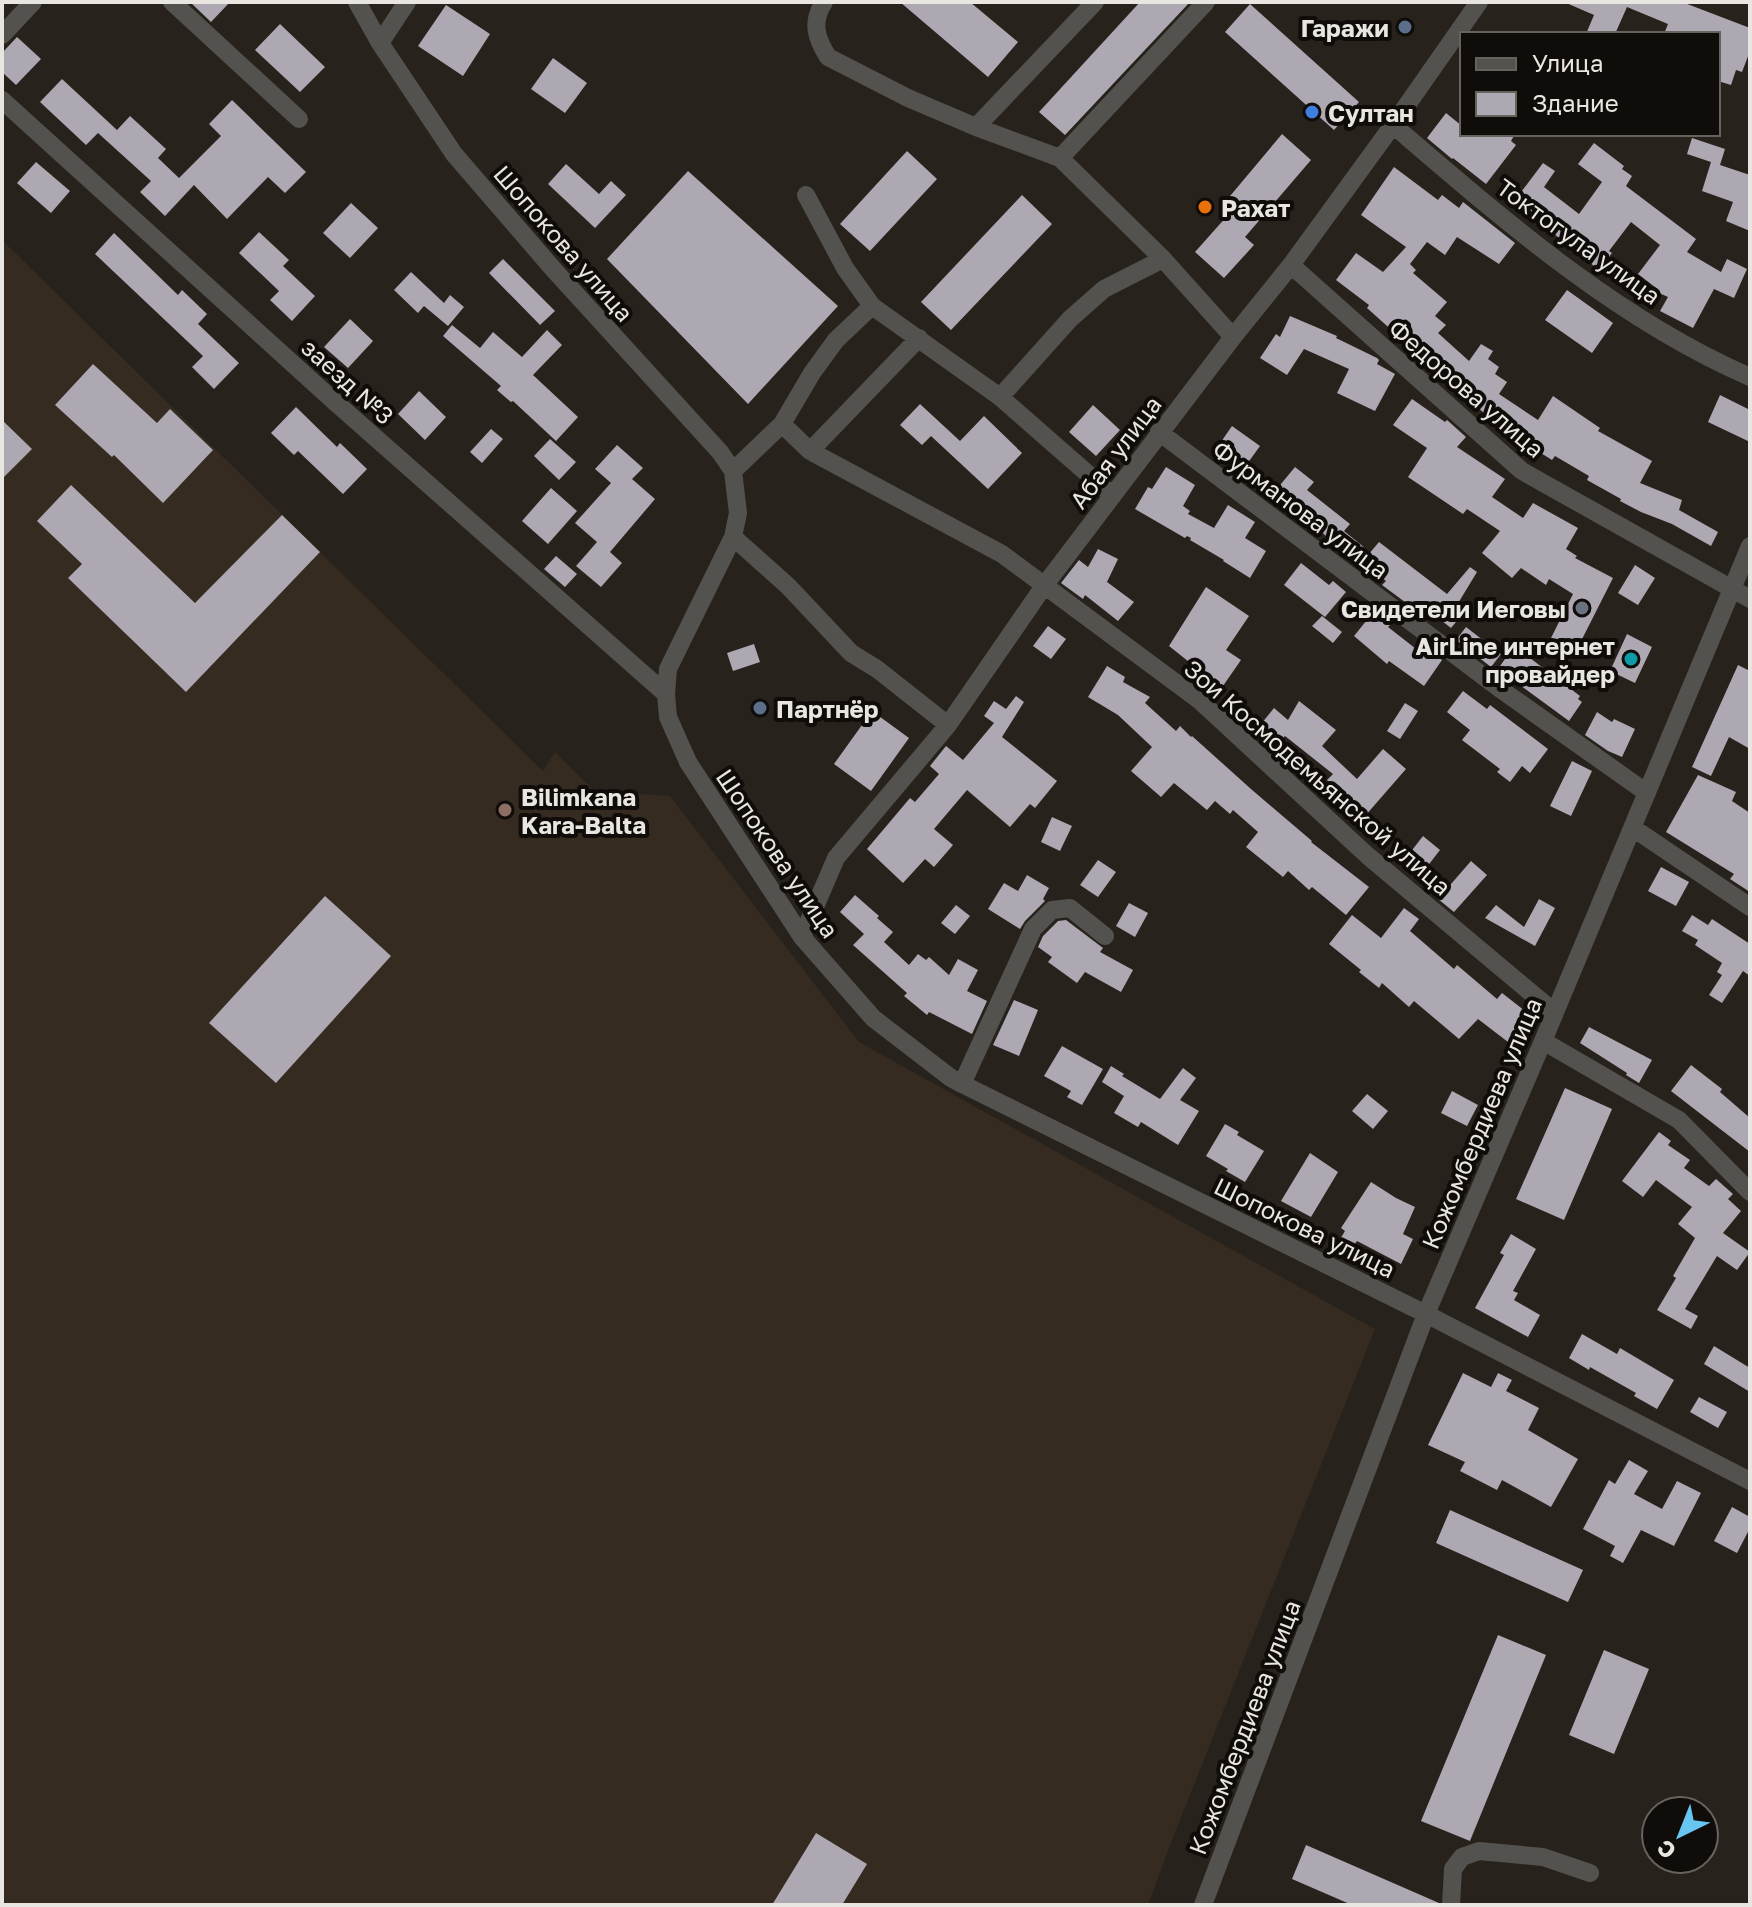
<svg xmlns="http://www.w3.org/2000/svg" width="1752" height="1907" font-family="'Golos Text',sans-serif">
	<rect width="100%" height="100%" fill="#28221c"/>
	<path fill="#352b20" d="M2,240l541,531 12,-19 39,39 76,5 189,246 516,287 -203,511 -24,65h-1146z"/>
	<path fill="#ada8b2" d="M190,2h40l-19,20z
		M900,2h70l48,40 -30,35z
		M1140,2h50l-125,133 -26,-23z
		M1564,2h118l68,26v23l-8,21 -6,-2 -5,15 -13,-4v-47h-54l4,-10 -41,-17 -12,27h-29l8,-19z
		M1250,4l109,98 -25,28 -109,-98z
		M446,5l44,29 -27,42 -45,-30z
		M280,24l45,43 -25,25 -45,-42z
		M17,37l24,22 -25,26 -14,-13v-19z
		M553,58l34,25 -22,30 -34,-24z
		M62,79l55,51 13,-14 36,33 -8,9 21,20 42,-42 -12,-12 23,-24 74,72 -21,21 -17,-16 -41,42 -33,-34 -29,31 -25,-24 11,-11 -53,-48 -12,12 -46,-43z
		M1446,113l16,13v8h53l-4,7 5,4 -30,39 -33,-26 -1,1 -25,-21z
		M1282,134l29,26 -66,77 9,8 -30,33 -29,-26 33,-37 -8,-7z
		M1692,138l33,11 -5,16 30,10v56l-24,-10 7,-19 -31,-11 9,-29 -24,-8z
		M1594,143l30,23 -2,3 10,7 -6,10 70,53 -9,13 34,20 6,-13 20,10 -13,29 -20,-9 -21,39 -33,-17 8,-14 -9,-4 1,-2 -22,-17 22,-29 -29,-23 -22,29 3,2 -13,17 -66,-53 -2,2 -19,-15 31,-41 12,8 -11,16 35,27 23,-32 -24,-18z
		M907,151l30,28 -67,72 -30,-27z
		M36,162l34,29 -19,22 -34,-30z
		M566,164l33,30 12,-13 15,14 -31,33 -47,-44z
		M1394,167l44,33 4,-5 17,13 4,-6 52,41 -16,21 -42,-27 -12,18 -18,-13 -17,22 6,6 -3,3 34,29 -12,14 11,9 -8,8 31,28 12,-17 12,7 -5,8 11,8 -4,7 12,8 -8,12 39,26 15,-24 47,32 -2,3 54,30 -12,22 42,17 -3,10 39,22 -7,14 -39,-22 -31,-12 -21,-11 1,-2 -34,-19 2,-4 -34,-20 -3,4 -16,-10v2l-43,-28 1,-2 -127,-114 2,-3 -33,-25 20,-27 27,19 23,-25 -45,-32z
		M688,171l150,135 -90,98 -141,-145z
		M1022,195l30,29 -101,106 -30,-28z
		M351,203l27,25 -28,30 -27,-25z
		M259,232l30,28 -6,6 32,30 -23,25 -22,-21 9,-9 -40,-38z
		M114,233l64,62 4,-5 25,24 -9,10 41,39 -25,26 -22,-22 11,-11 -108,-102z
		M503,259l52,52 -15,14 -51,-52z
		M411,272l33,31 6,-8 14,12 -16,19 -24,-20 -6,7 -24,-23z
		M1567,290l46,33 -21,30 -47,-33z
		M1290,316l47,20 -1,2 41,20 2,2 -2,4 18,10 -20,37 -38,-18 12,-24 -45,-20 -17,26 -27,-17 16,-24 4,3z
		M350,319l23,22 -25,27 -24,-21z
		M452,325l28,23 13,-16 29,25 25,-27 15,15 -29,30 45,42 -22,24 -43,-40 -2,1 -14,-12 4,-4 -58,-50z
		M93,364l64,59 13,-14 43,41 -50,53 -49,-48 -2,2 -57,-52z
		M419,391l27,26 -21,23 -27,-26z
		M1720,395l30,15v32l-42,-20z
		M1412,399l33,23 2,-2 19,17 -9,10 48,32 -13,18 31,21 10,-15 45,25 -12,21 11,7 -2,2 38,20 -37,73 -25,-13 22,-44 -24,-15 -3,6 -25,-17 -9,10 -30,-25 18,-22 -33,-22 -4,5 -55,-37 19,-29 -34,-23z
		M920,404l40,37 24,-25 38,37 -34,36 -57,-53 -9,9 -22,-20z
		M1093,405l27,25 -24,26 -27,-24z
		M296,407l41,40 3,-4 27,26 -24,25 -45,-43 -4,4 -23,-22z
		M2,420l30,29 -30,30z
		M1232,426l28,20 -18,25 -28,-19z
		M491,429l12,10 -21,24 -12,-11z
		M550,439l26,23 -17,18 -25,-24z
		M617,445l26,23 -11,11 23,20 -45,53 12,11 -21,24 -25,-21 21,-24 -22,-19 36,-40 -16,-14z
		M1166,467l29,18 -12,21 7,5 -2,3 26,14 14,-23 27,17 -10,16 21,13 -16,27 -27,-17 1,-1 -34,-20 1,-2 -4,-2 -2,2 -50,-29 13,-22 4,2z
		M1295,467l19,15 -7,8 43,34 -6,7 21,17 -10,12 -59,-49 2,-2 -22,-19z
		M71,485l124,118 87,-88 38,37 -134,140 -118,-114 14,-14 -45,-43z
		M551,488l26,23 -29,33 -26,-23z
		M1379,542l68,52 23,-27 7,5 -20,33 8,6 -14,17 -23,-18 -1,2 -10,-8 -4,4 -31,-23 4,-4 -24,-19z
		M1098,549l20,10 -11,23 27,20 -16,19 -33,-26 -2,4 -22,-16 18,-23 9,7z
		M556,556l21,18 -12,13 -21,-18z
		M1301,563l28,22 4,-4 13,11 -21,25 -41,-32z
		M1635,565l20,13 -17,27 -20,-12z
		M1206,587l43,29 -23,34 15,10 -25,36 -14,-10 6,-9 -39,-31z
		M1375,610l17,13 -4,4 32,25 4,-5 18,13 -18,26 -35,-25 -2,3 -33,-28z
		M1322,616l20,16 -9,11 -21,-17z
		M1048,626l18,13 -15,20 -18,-13z
		M1466,627l35,27 -10,13 -35,-27z
		M1627,634l25,13 -17,36 -25,-12z
		M754,644l6,18 -27,9 -6,-18z
		M1514,646l66,50 -2,3 4,3 -13,19 -71,-52z
		M1738,665l12,6v78l-21,-12 -18,39 -19,-9z
		M1107,666l18,11 -2,5 27,15 -5,6 31,28 4,-5 11,11 1,-1 59,53 61,52 -1,1 58,45 -23,28 -34,-28 -3,3 -21,-19 -5,6 -37,-30 12,-15 -25,-22 -3,4 -15,-13 -8,9 -33,-27 -13,14 -30,-26 21,-24 -34,-32 -30,-18z
		M1463,691l24,18 3,-4 58,44 -18,24 -8,-7 -12,16 -13,-10 3,-3 -38,-29 8,-10 -23,-18z
		M1016,696l8,6 -22,35 55,44 -22,27 -5,-4 -20,23 -43,-37 -33,39 19,16 -19,22 -9,-8 -22,24 -36,-34 43,-51 5,4 24,-28 -9,-8 16,-20 17,14 31,-37 -10,-7 10,-15 12,8z
		M1299,701l37,29 -14,16 35,33 26,-30 23,20 -41,47 -7,-6 -1,1 -30,-31 6,-6 -48,-38 -4,4 -20,-16 13,-16 14,12z
		M1405,703l13,8 -18,28 -13,-8z
		M872,711l37,27 -38,53 -37,-27z
		M1597,712l15,10 2,-3 21,10 -13,28 -14,-6 -23,-16z
		M1572,761l20,10 -21,45 -21,-10z
		M1698,775l38,17 -4,9 18,12v79l-20,-13 4,-5 -68,-42z
		M1052,817l20,9 -12,25 -19,-9z
		M1423,836l17,14 -17,22 -17,-14z
		M1098,860l18,12 -18,25 -18,-12z
		M1471,861l16,14 -33,37 -16,-13z
		M1661,867l28,15 -13,24 -28,-15z
		M1027,875l22,13 -6,11 2,2 -20,20 -5,8 -32,-20 16,-26 14,8z
		M855,895l24,21 -2,2 16,14 -9,10 25,23 9,-11 8,6 3,-3 20,18 9,-16 20,11 -11,21 20,10 -15,33 -43,-22 -2,3 -23,-19 3,-3 -54,-48 11,-11 -24,-22z
		M325,896l66,60 -115,127 -67,-60z
		M1539,899l16,9 -20,38 -50,-28 11,-13 28,22z
		M1129,903l19,10 -13,24 -19,-11z
		M956,905l14,11 -15,18 -14,-11z
		M1404,908l15,11 -9,12 44,38 3,-4 40,34 5,-6 28,22 -22,27 -30,-23 -19,20 -45,-38 -5,6 -27,-24 -3,5 -20,-16 2,-2 -32,-26 23,-29 29,23z
		M1692,915l16,10 4,-6 38,25v32l-7,-5 -21,32 -13,-8 13,-20 -5,-3 5,-9 -27,-18 3,-5 -16,-9z
		M1066,920l37,28 -3,4 33,18 -12,22 -36,-20 -8,11 -29,-21 4,-5 -14,-10 5,-11 15,-15z
		M1014,1000l24,10 -19,46 -26,-11z
		M1589,1027l63,33 -13,23 -13,-8 1,-2 -47,-30z
		M1062,1046l41,23 -21,36 -15,-8 4,-6 -27,-15z
		M1691,1065l31,24 -2,3 30,26v34l-79,-61z
		M1111,1066l13,8 -2,2 38,23 23,-31 13,10 -16,22 19,11 -21,34 -37,-23 -3,5 -24,-14 10,-17 -22,-14z
		M1565,1088l47,21 -48,111 -48,-21z
		M1452,1091l26,14 -11,21 -26,-13z
		M1367,1094l21,17 -15,18 -21,-18z
		M1225,1124l14,8 -2,3 27,16 -19,31 -19,-11 2,-2 -22,-13z
		M1659,1132l12,9 -3,4 22,15 -6,8 25,18 7,-7 17,15 -5,5 13,12 -18,22 27,19 -13,18 -20,-14 -32,53 13,7 -7,13 -34,-19 19,-32 -3,-2 22,-38 -17,-14 14,-17 -36,-27 -13,17 -21,-16z
		M1310,1153l28,19 -27,45 -30,-16z
		M1371,1182l25,16 19,9 -12,27 10,5 -12,25 -44,-23 -9,13 -12,-8 9,-15 -4,-3z
		M1511,1234l25,15 -23,42 5,2 -4,7 26,15 -12,22 -53,-29 29,-53 -4,-2z
		M1582,1334l35,20 3,-6 54,32 -17,29 -23,-13 2,-3 -46,-26 -1,3 -20,-12z
		M1714,1346l36,22v24l-46,-28z
		M1463,1373l28,14 7,-14 14,7 -6,11 33,17 -11,22 50,29 -27,48 -49,-27 -5,10 -37,-19 5,-9 -37,-17z
		M1699,1397l28,15 -9,16 -28,-16z
		M1629,1460l19,11 -14,23 28,15 15,-28 24,12 -27,53 -33,-16 -18,33 -13,-7 5,-10 -32,-17 26,-49 6,4z
		M1732,1507l18,10v11l-13,25 -23,-12z
		M1450,1510l133,60 -15,32 -132,-59z
		M1498,1635l48,20 -76,186 -49,-20z
		M1604,1650l45,19 -35,85 -45,-19z
		M816,1833l51,31 -25,41h-70z
		M1306,1845l133,58v2h-87l-60,-26z"/>
	<g fill="none" stroke-linecap="round" stroke-linejoin="round">
		<path stroke="#53524e" stroke-width="18" d="M172,2l127,117
			M357,2l23,41 74,111 100,116 166,182 13,19 5,42 -5,24 -65,132 -2,25 2,23 20,45 114,175 71,81 78,60 11,6 464,230 324,167
			M824,2c-13,20 -8,36 4,55l80,41 68,29 84,31 103,101 70,78
			M2,35l31,-33
			M380,43l27,-41
			M2,100l333,302 331,292
			M1393,125c110,94 223,194 357,252
			M976,127l119,-125
			M1060,158l146,-156
			M806,195l39,73 27,38 128,91 112,98
			M1291,265l231,206 228,128
			M1000,397l70,-78 34,-30 59,-30
			M782,424l28,27 192,103 197,146 169,156 186,156
			M1159,432l344,259 144,102
			M810,451l109,-113
			M733,471l49,-47 30,-51 24,-33 36,-34
			M733,537l55,49 63,67 26,16 71,56
			M1633,828l117,79
			M802,937l34,-79 112,-133 96,-139 189,-249 58,-72 102,-140 86,-123
			M1543,1041l136,79 71,72
			M962,1084l71,-155 19,-19 18,-2 35,28
			M1203,1905l223,-591 117,-273 207,-495
			M1451,1905l2,-36 9,-12 17,-6 64,6 47,16"/>
	</g>
	<g fill="#5c6f8a" stroke="#0f0c09" stroke-width="3">
		<circle cx="1405" cy="27" r="8"/>
		<circle cx="760" cy="708" r="8"/>
	</g>
	<circle fill="#3f7fe0" stroke="#0f0c09" stroke-width="3" cx="1312" cy="112" r="8"/>
	<circle fill="#e8710a" stroke="#0f0c09" stroke-width="3" cx="1205" cy="207" r="8"/>
	<circle fill="#6b7280" stroke="#0f0c09" stroke-width="3" cx="1582" cy="608" r="8"/>
	<circle fill="#0f9aa8" stroke="#0f0c09" stroke-width="3" cx="1631" cy="659" r="8"/>
	<circle fill="#8d6e63" stroke="#0f0c09" stroke-width="3" cx="505" cy="810" r="8"/>
	<g text-anchor="middle" dominant-baseline="central" stroke-width="8" stroke-linejoin="round" paint-order="stroke">
		<g font-size="24" font-weight="bold" fill="#e9e5e1" stroke="#0f0c09" text-anchor="start">
			<text x="1389" y="27" text-anchor="end">Гаражи</text>
			<text x="1328" y="112">Султан</text>
			<text x="1221" y="207">Рахат</text>
			<text x="1566" y="608" text-anchor="end">Свидетели Иеговы</text>
			<text x="1615" y="645" text-anchor="end">AirLine интернет<tspan x="1615" dy="28">провайдер</tspan></text>
			<text x="776" y="708">Партнёр</text>
			<text x="521" y="796">Bilimkana<tspan x="521" dy="28">Kara-Balta</tspan></text>
		</g>
		<g font-size="24" fill="#e9e5e1" stroke="#0f0c09">
			<text transform="translate(1579 241) rotate(36)">Токтогула улица</text>
			<text transform="translate(564 243) rotate(49)">Шопокова улица</text>
			<text transform="translate(348 381) rotate(42)">заезд №3</text>
			<text transform="translate(1467 388) rotate(41)">Федорова улица</text>
			<text transform="translate(1115 452) rotate(-53)">Абая улица</text>
			<text transform="translate(1301 509) rotate(37)">Фурманова улица</text>
			<text transform="translate(1318 777) rotate(41)">Зои Космодемьянской улица</text>
			<text transform="translate(778 853) rotate(56)">Шопокова улица</text>
			<text transform="translate(1481 1123) rotate(-67)">Кожомбердиева улица</text>
			<text transform="translate(1305 1227) rotate(26)">Шопокова улица</text>
			<text transform="translate(1244 1727) rotate(-69)">Кожомбердиева улица</text>
		</g>
	</g>
	<rect width="1752" height="1907" fill="none" stroke="#e9e5e1" stroke-width="8"/>
	<rect x="1460" y="32" width="260" height="104" fill="#0f0c09" stroke="#66635f" stroke-width="2"/>
	<rect x="1476" y="58" width="40" height="12" fill="#53524e" stroke="#66635f" stroke-width="2"/>
	<text x="1532" y="72" font-size="24" fill="#e9e5e1">Улица</text>
	<rect x="1476" y="92" width="40" height="24" fill="#ada8b2" stroke="#66635f" stroke-width="2"/>
	<text x="1532" y="112" font-size="24" fill="#e9e5e1">Здание</text>
	<g transform="translate(1680 1835) rotate(223)"><circle r="38" fill="#0f0c09" stroke="#66635f" stroke-width="2"/>
	<path d="M0-6L14 30L0 20L-14 30Z" fill="#68c4f0"/>
	<text y="-12" font-size="22" font-weight="bold" text-anchor="middle" fill="#e9e5e1">С</text>
	</g>
</svg>
